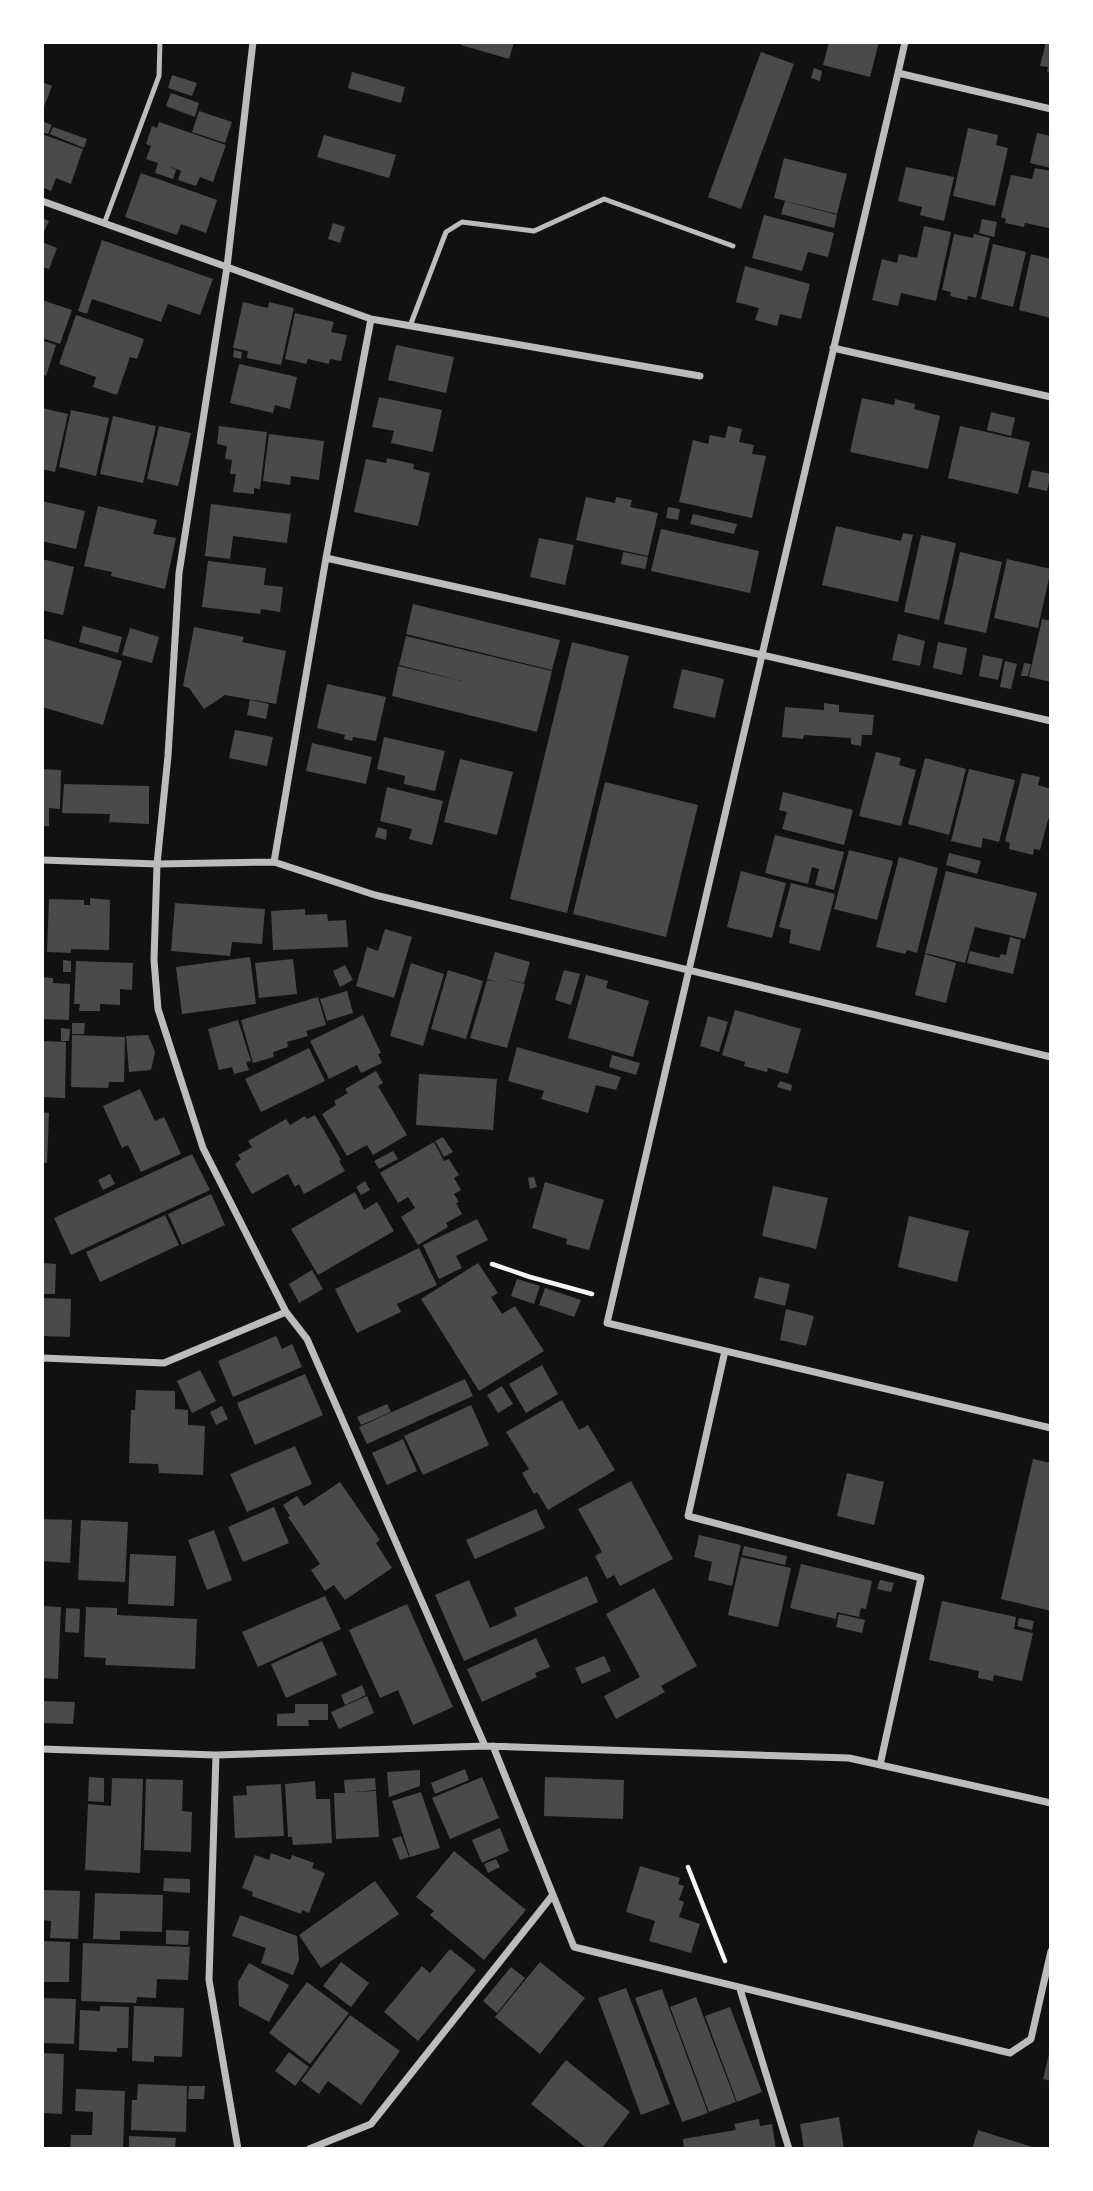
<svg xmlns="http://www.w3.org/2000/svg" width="1093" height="2191" font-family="'Space Grotesk',sans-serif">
	<rect width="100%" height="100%" fill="#111"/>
	<path fill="#4a4a4a" d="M461,42h53l-5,17 -48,-14z
		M829,42h50l-9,35 -47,-12z
		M1046,42h5v31l-4,-1 1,-5 -8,-1z
		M761,52l33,12 -53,145 -33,-12z
		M814,68l8,3 -2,10 -9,-3z
		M352,72l53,15 -4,16 -53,-15z
		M172,75l25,8 -5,13 -24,-8z
		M42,82l10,4 -10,26z
		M171,93l28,10 -4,14 -29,-11z
		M199,111l33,11 -7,21 -33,-11z
		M42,121l10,4 -4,9 -6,-2z
		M159,122l67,23 -13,37 -13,-5 -4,9 -18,-6 3,-9 -13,-5 8,4 -3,9 -18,-6 3,-10 -12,-4 5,-13 -5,-2 6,-18 5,2z
		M53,127l34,12 -3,9 -34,-14z
		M968,128l30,7 -2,10 12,3 -13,58 -42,-10z
		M1037,133l14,3v32l-21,-5z
		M42,134l41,15 -12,35 -15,-6 -5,13 -9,-4z
		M324,135l72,20 -7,23 -72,-21z
		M784,158l63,16 -10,40 -63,-16z
		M906,167l48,10 -10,44 -24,-6 2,-8 -24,-6z
		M1035,168l16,3v47l-2,10 -24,-5 -1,4 -19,-4 1,-4 -5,-2 10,-42 21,4z
		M141,173l76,27 -11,33 -25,-9 -4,11 -52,-18z
		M785,201l52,14 -3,13 -53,-14z
		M764,215l70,18 -6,24 -20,-5 -6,19 -50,-13z
		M42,218l7,3 -5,11 -2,-1z
		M982,219l15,3 -3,15 -15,-4z
		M333,223l12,4 -5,16 -12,-4z
		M924,226l27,6 -15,69 -35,-8 -3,13 -26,-6 10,-41 15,4 2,-9 18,4z
		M954,234l19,4 1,-4 16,4 -14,60 -8,-2 -1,4 -17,-4 1,-4 -9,-2z
		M102,240l111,39 -13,36 -32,-11 -7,18 -69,-23 -5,15 -9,-3z
		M42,242l15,6 -8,21 -7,-2z
		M993,244l33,8 -13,55 -32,-8z
		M1031,254l20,5v59l-32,-8z
		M745,266l65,18 -9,35 -21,-5 -3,12 -22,-6 4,-12 -23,-6z
		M42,300l30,10 -12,34 -18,-6z
		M243,302l25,6 1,-6 25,6 -13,57 -34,-7 1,-7 -15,-3z
		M295,313l39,9 -3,10 16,3 -6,26 -11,-2 -1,5 -21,-5 -2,5 -21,-5z
		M76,315l68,24 -7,20 -7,-2 -13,38 -24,-8 3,-10 -37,-13z
		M42,340l14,5 -10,31 -4,-2z
		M396,345l58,12 -8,36 -58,-13z
		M234,350l8,2 -1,7 -8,-2z
		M239,364l58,13 -7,32 -15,-4 -2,8 -43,-10z
		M379,397l63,13 -9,42 -42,-9 3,-12 -22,-4z
		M862,398l32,7 1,-6 20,5 -1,5 26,7 -12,53 -78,-17z
		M42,408l26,6 -13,58 -13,-3z
		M71,410l38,8 -13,58 -37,-9z
		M991,412l24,6 -4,18 -24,-6z
		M113,416l43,10 -13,57 -43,-9z
		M159,426l32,7 -13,53 -31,-7z
		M219,426l48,6 -7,57 -6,-1v6l-21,-2 3,-18h-6l2,-14 -7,-1 2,-13 -10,-2z
		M728,426l14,3 -3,13 15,3 -2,9 14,2 -14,62 -73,-16 14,-62 15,4 2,-9 15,3z
		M960,426l70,16 -12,52 -70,-16z
		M269,434l55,7 -5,39 -28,-4 -1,9 -27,-4z
		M387,458l27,6 -1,5 17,4 -12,53 -64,-14 12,-53 20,4z
		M1032,470l19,4 -4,17 -19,-4z
		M586,497l29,6 1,-6 16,3 -2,7 28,6 -10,43 -72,-16z
		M42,501l43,10 -9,38 -34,-8z
		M211,504l80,10 -4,29 -54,-7 -3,23 -25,-3z
		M98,506l59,14 -4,14 23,4 -11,51 -54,-13 1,-4 -28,-6z
		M668,507l12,2 -2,11 -12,-2z
		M693,514l44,10 -3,10 -44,-10z
		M836,526l65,15 2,-8 10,2 -15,67 -76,-17z
		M661,529l98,22 -9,42 -99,-22z
		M921,535l35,8 -17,77 -35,-8z
		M539,538l35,7 -9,40 -35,-8z
		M623,552l25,5 -3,12 -24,-5z
		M960,552l42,10 -16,71 -42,-9z
		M42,559l32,8 -11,48 -21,-5z
		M1007,559l44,10 -13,59 -44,-10z
		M208,561l58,7 -2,17 19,2 -3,25 -19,-3 -1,5 -58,-7z
		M413,604l147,36 -8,30 -146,-36z
		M1042,619l9,2v61l-22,-5z
		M83,626l39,11 -4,16 -39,-11z
		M194,627l50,10 -2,5 44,9 -10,53 -51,-9 -21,14 -15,-21 -6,-2z
		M130,628l29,9 -7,26 -30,-8z
		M898,634l27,7 -5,25 -28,-6z
		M406,636l146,35 -15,61 -145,-36 6,-30 64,15 -63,-16z
		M42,638l80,23 -19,64 -61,-18z
		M572,642l57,14 -62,257 -57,-14z
		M938,642l29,6 -5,27 -29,-7z
		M983,655l20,4 -5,21 -19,-4z
		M1005,661l12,3 -6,25 -11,-2z
		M1024,663l7,1 -3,12h-7z
		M682,669l42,10 -9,39 -42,-10z
		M327,684l59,13 -10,44 -23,-4 -1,4 -8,-2 1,-4 -28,-7z
		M250,700l19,4 -3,15 -19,-4z
		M824,703l15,2v7l35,3 -2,20h-10l-1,11 -10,-2v-6l-47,-3 -1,4 -21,-2 3,-30 39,3z
		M235,730l38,7 -6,29 -38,-8z
		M384,737l61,14 -10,40 -31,-7 1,-8 -28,-7z
		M312,743l60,14 -6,27 -60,-13z
		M876,752l25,6 -2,7 17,5 -15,56 -42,-10z
		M925,758l41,11 -17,66 -41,-11z
		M460,759l53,13 -16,63 -53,-13z
		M42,769l19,1 -1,39 -11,-1v18h-7z
		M969,769l46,11 -16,62 -16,-4 -2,10 -30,-7z
		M1022,773l18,4 -2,8 13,4v20l-11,41 -6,-1 -1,6 -24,-6 1,-6 -5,-2z
		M605,782l93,23 -32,132 -93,-23z
		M64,784l85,2v38l-40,-2 1,-8 -48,-1z
		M387,787l56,14 -11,44 -23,-6 3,-10 -32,-8z
		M783,792l70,18 -9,35 -62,-16 5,-17 -8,-2z
		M378,827l9,3 -1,10 -11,-3z
		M775,835l69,17 -10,38 -19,-5 4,-16 -7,-2 -4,17 -43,-11z
		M849,850l44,11 -16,59 -43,-11z
		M949,853l32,8 -4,13 -31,-9z
		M899,857l39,11 -21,85 -10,-3 -2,4 -29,-7z
		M741,871l45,12 -14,55 -45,-11z
		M946,871l91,22 -12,46 -50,-12 -10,36 -40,-10z
		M791,883l44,11 -15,57 -31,-8 2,-13 -12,-3z
		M90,898l20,2 -1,50 -38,-1v4l-24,-1 2,-53 35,1v5h6z
		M175,903l90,6 -3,35 -30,-2 -2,14 -59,-5z
		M305,909v6l22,-1 1,7 18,-1 2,27 -75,3 -2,-39z
		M385,929l27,8 -18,61 -38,-12 11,-39 11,4z
		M1010,937l11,3 -8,34 -46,-11 3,-12 29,7 2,-4 5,1z
		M495,952l35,10 -6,21 -25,-6 26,7 -18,64 -37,-10 17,-58 11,2 -11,-3z
		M925,954l31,9 -10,40 -31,-8z
		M250,957l6,47 -74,10 -6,-47z
		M293,959l4,35 -38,4 -4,-35z
		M63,960l8,1v11h-8z
		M76,961l57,2 -1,27 -12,-1v16l-20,-1v7h-21l1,-7h-6z
		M411,963l33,11 -21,72 -33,-10z
		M345,965l8,15 -13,7 -7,-16z
		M448,970l35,11 -17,58 -35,-10z
		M564,970l16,4 -9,31 -16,-5z
		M586,975l22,6 -2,7 43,13 -16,56 -65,-19z
		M42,977l11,1v5l17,1 -1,36 -27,-1z
		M347,991l6,22 -26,8 -7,-22z
		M318,997l8,28 -20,6 2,5 -21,6 1,5 -15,5 1,5 -21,6 -12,-43z
		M735,1010l66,19 -13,45 -20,-6 -1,4 -23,-6 1,-4 -23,-7z
		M363,1015l18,38 -3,1 4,9 -21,10 -4,-8 -28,14 -19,-38z
		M708,1016l20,6 -9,30 -19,-6z
		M238,1020l13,41 -5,1 3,8 -15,4 -2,-7 -13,3 -11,-41z
		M72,1023h13l-1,11h-12z
		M61,1028l9,1 -1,12h-8z
		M72,1035l53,2 -1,45h-15l-1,6 -37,-1z
		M148,1035l7,17 -4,18 -22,2 -3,-36z
		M42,1041l24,1 -1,56 -23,-1z
		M517,1047l104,30 -5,13 -20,-5 -8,28 -47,-14 3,-8 -36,-10z
		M309,1048l16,33 -64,31 -16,-33z
		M612,1055l28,8 -4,12 -27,-8z
		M376,1071l7,12 -5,3 29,49 -34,20 -6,-10 -20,11 -25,-42 14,-9 -2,-4 14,-8 -3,-4z
		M419,1074l78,5 -4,51 -77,-5z
		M780,1081l12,4 -1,6 -14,-4z
		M140,1089l15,32 9,-4 17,37 -40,18 -13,-27 -6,3 -19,-42z
		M42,1112l7,1 -2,50h-5z
		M315,1115l26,45 -2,1 6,10 -41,23 -5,-10 -4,3 -7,-13 -36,20 -17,-30 6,-5 -3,-4 14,-8 -4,-6 38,-22 4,6 15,-9 2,3z
		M443,1137l10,15 -9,5 -9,-16z
		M434,1142l10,19 5,-2 10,16 -5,3 7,12 -7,4 5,8 -3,1 6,11 -16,9 2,4 -30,18 -17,-28 14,-9 -7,-11 -10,6 -18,-30z
		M393,1151l5,8 -19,10 -5,-8z
		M192,1154l18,36 -139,65 -17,-37z
		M110,1174l5,10 -12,6 -5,-10z
		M534,1177l3,10 -7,2 -2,-11z
		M365,1181l5,9 -9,5 -5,-8z
		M545,1182l59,18 -15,50 -23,-6 1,-5 -35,-11z
		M773,1186l55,12 -12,51 -54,-13z
		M355,1192l9,18 13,-8 17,29 -76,44 -27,-46z
		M211,1194l14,31 -43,20 -14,-31z
		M165,1215l14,30 -79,37 -14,-30z
		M909,1216l60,15 -12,51 -59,-15z
		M477,1219l11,21 -32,16 6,12 -23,11 -16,-34z
		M419,1248l18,37 -40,19 4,8 -44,21 -22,-44z
		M42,1263l14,1 -1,30h-13z
		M478,1263l20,30 -7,4 11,17 13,-8 29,45 -65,40 -58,-92z
		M312,1270l11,19 -24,14 -10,-19z
		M759,1277l31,7 -5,22 -31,-8z
		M517,1279l23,7 -6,18 -23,-8z
		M545,1288l36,12 -7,17 -35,-12z
		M42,1298l29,1 -1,38 -28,-1z
		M786,1309l28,7 -8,30 -26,-6z
		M276,1336l6,13 10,-5 10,23 -69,30 -15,-36z
		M542,1365l16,29 -32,19 -17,-29z
		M200,1370l16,31 -24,12 -15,-32z
		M305,1374l18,41 -68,30 -18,-42z
		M465,1379l8,17 -106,48 -8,-17z
		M502,1386l11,18 -15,9 -11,-18z
		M136,1390l39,1v18l13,1v15l17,1 -2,49 -44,-2 -1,-9 -29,-1 2,-53h4z
		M562,1400l17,30 9,-5 27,45 -67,40 -11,-18 -3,2 -12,-21 7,-4 -23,-37z
		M387,1404l4,8 -30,13 -4,-8z
		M471,1405l18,40 -66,30 -19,-39z
		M222,1406l6,13 -12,6 -6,-13z
		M403,1439l14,32 -30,14 -15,-32z
		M295,1446l17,38 -65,28 -17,-38z
		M1033,1459l18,4v148l-50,-12z
		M847,1473l37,9 -10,43 -37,-9z
		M631,1481l42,78 -53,27 -6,-11 -7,4 -12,-23 7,-4 -24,-43z
		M340,1482l40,58 -4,3 16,25 -47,32 -11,-15 -9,6 -14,-21 9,-6 -32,-47 2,-1 -7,-11 14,-9 7,10z
		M274,1507l15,36 -46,19 -15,-35z
		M536,1509l9,19 -70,31 -9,-19z
		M42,1519l30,1 -2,43 -28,-2z
		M81,1520l47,2 -3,60 -47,-2z
		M214,1530l18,50 -25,10 -19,-50z
		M699,1535l42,10 -9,41 -24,-6 4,-18 -18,-5z
		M744,1546l43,10 -2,9 -43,-10z
		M130,1554l46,2 -2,50 -46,-2z
		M741,1557l50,11 -13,59 -50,-12z
		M801,1564l71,17 -6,28 -5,-1 -2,9 -22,-5 -1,7 -46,-11z
		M587,1576l11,26 -134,59 -29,-66 34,-15 21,48 27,-12 -3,-8z
		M880,1580l14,3 -3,9 -14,-3z
		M654,1588l43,78 -36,20 4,6 -49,27 -12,-23 36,-19 -34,-63z
		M325,1596l16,33 -83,38 -16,-35z
		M942,1601l74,16 -2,12 19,4 -11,48 -28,-6 -1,6 -15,-3 1,-7 -50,-11z
		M407,1604l46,103 -40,18 -15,-35 -18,8 -31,-68z
		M42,1606l19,1 -3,72 -16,-1z
		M86,1607l31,1v7l80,4 -2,50 -90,-4 1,-7 -22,-1z
		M66,1608l14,1 -1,24 -14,-1z
		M839,1614l26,6 -3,13 -26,-6z
		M1019,1618l15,3 -2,9 -15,-4z
		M536,1638l14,29 -15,6 2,4 -55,25 -15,-33z
		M322,1641l15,34 -51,23 -15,-34z
		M604,1656l7,15 -29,13 -7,-16z
		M362,1685l4,10 -21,10 -4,-10z
		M367,1696l7,17 -35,16 -8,-17z
		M42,1701l33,1 -2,22 -31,-1z
		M295,1704h33v16h-20l1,6h-32v-12l18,-1z
		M465,1769l4,11 -34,14 -4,-11z
		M420,1770v16l-31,11 -2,-25z
		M89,1777l15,1v24l-16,-1z
		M482,1777l17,41 -49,21 -18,-41z
		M545,1777l79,3 -1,39 -79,-3z
		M112,1778l31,1 -3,94 -55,-3 3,-66 23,2z
		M375,1778l1,12 -24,2 24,-1 3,46 -43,2 -2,-46h11l-1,-13z
		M146,1779l37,1 -1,31 10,1 -1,40 -47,-2z
		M315,1781l1,18h14l2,44 -39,2 -1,-8h-4l-3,-53z
		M281,1784l3,52 -49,2 -2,-42 14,-1 -1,-9z
		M421,1792l19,56 -30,9 -18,-56z
		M500,1828l9,23 -27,12 -10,-23z
		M401,1836l8,21 -9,3 -8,-21z
		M454,1851l72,59 -42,50 -54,-45 4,-4 -18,-14z
		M271,1853l19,7 2,-5 22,8 -2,5 13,5 -16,40 -7,-3 -1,4 -49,-18 1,-4 -11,-4 13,-33 14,5z
		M496,1859l4,8 -12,6 -4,-9z
		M640,1866l40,12 -2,6 6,2 -5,14 5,2 -5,15 21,7 -9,29 -42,-12 6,-20 -29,-9z
		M164,1878l26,1v14l-27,-2z
		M375,1881l24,33 -78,54 -22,-33z
		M42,1890l38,1 -2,48 -28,-1 1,-17 -9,-1z
		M95,1893l68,2 -1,37 -42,-1v9l-27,-1z
		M240,1915l57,21 2,24 -6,15 -32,-12 5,-15 -34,-12z
		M166,1930l23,1 -1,14 -22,-1z
		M42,1941l28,1 -1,40h-27z
		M83,1943l107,4 -2,33 -31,-1 -1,19 -19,-1 -1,6 -55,-2z
		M450,1949l26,21 -58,71 -34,-29 38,-46 8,7z
		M341,1962l28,21 -18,24 -28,-21z
		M540,1962l45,36 -45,56 -45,-37z
		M249,1963l40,22 -20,37 -30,-16 -1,-24z
		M511,1967l14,11 -28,35 -14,-12z
		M307,1982l42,31 -39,51 -41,-31z
		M626,1988l44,116 -29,11 -43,-117z
		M662,1989l46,124 -26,9 -47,-124z
		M696,1997l40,105 -27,10 -39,-105z
		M42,1998l34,1 -2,45 -32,-1z
		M100,2006l29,1 -1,41h-11v4l-38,-2 1,-40 20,1z
		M134,2006l50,2 -2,49 -28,-1v6l-22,-1z
		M730,2007l32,85 -25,10 -32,-86z
		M350,2015l50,36 -39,54 -33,-24 -9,13 -18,-13z
		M1050,2050h1v31l-8,-2z
		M289,2052l20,15 -14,19 -20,-15z
		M42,2053l22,1 -2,60 -20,-1z
		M566,2060l64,52 -29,37h-13l-57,-45z
		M138,2084l49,2 -1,46 -55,-2 1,-30h5z
		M189,2086h16l-1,13h-16z
		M76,2089l49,2 -2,58h-53l1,-14h21l1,-23 -18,-1z
		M839,2117l5,32h-40l-4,-25z
		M759,2119l1,7 12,-2 4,25h-92l-1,-10 53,-9 -2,-6z
		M978,2130l58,18v1h-64z
		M129,2136l47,2 -1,11h-46z"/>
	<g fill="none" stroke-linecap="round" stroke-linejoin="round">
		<path stroke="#f5f5f5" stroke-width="4.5" d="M492,1264l38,13 62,17
			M688,1867l37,94"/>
		<path stroke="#bcbcbc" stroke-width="5" d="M104,224l55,-148 1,-34
			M410,326l36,-94 16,-10 72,9 70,-32 129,47"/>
		<path stroke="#bcbcbc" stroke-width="7" d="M253,42l-26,225 144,52 329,57
			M898,73l7,-31
			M42,201l185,66 -48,306 -11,183 -11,108 -3,96 4,49 45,139 83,164 21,27 178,407
			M833,348l218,49
			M326,558l45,-239
			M1051,721l-289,-66 -155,668 444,105
			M42,860l115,4 117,-2 101,33 676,162
			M274,862l52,-304 436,97 136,-582 153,36
			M725,1351l-37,165 233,62 -41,187
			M42,1358l122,5 122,-51
			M493,1746l81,201 436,106 21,-14 20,-88
			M42,1749l174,6 269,-9 364,12 202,45
			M216,1755l-7,225 29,169
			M740,1989l49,160
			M309,2149l62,-25 181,-228"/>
	</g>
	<rect width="1093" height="2191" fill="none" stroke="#ffffff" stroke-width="88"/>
</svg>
